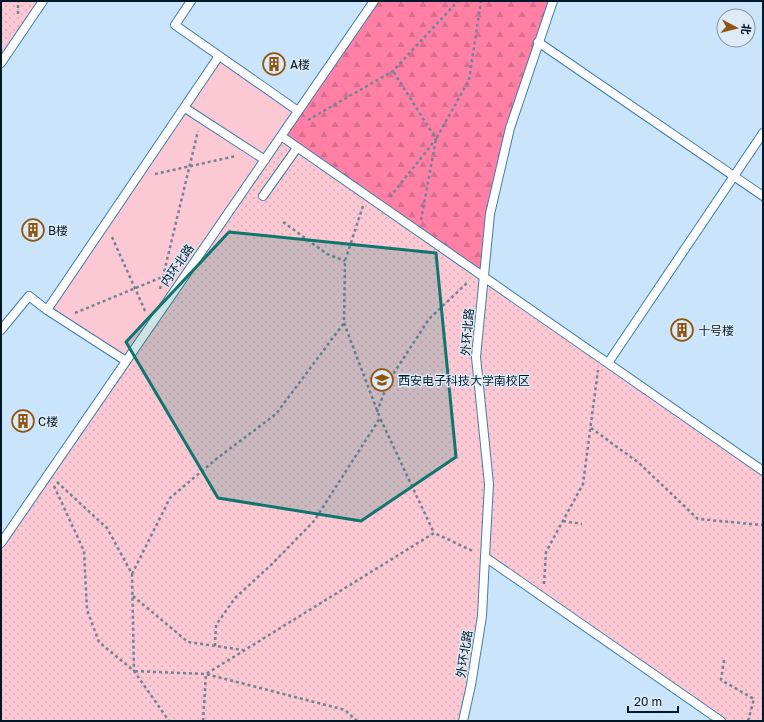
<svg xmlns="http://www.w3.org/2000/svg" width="764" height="722" font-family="'Golos Text','Noto Sans SC',sans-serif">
	<defs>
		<pattern id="forest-firs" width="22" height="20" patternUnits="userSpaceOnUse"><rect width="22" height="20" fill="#ff7fa5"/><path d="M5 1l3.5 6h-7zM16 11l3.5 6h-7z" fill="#d96d8e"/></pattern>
		<pattern id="park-dots" width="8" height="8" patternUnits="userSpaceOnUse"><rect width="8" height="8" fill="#fbc8d4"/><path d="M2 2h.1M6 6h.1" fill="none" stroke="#d5abb6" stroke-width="1.8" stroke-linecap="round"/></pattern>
	</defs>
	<rect width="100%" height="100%" fill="#deeaf5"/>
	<path fill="#cae5fb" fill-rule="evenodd" d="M1,1h762v720h-762zM724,16h24v24h-24z"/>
	<path fill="#fbc8d4" d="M219,56l79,55 -172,250 -79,-51z"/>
	<path fill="url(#forest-firs)" d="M374,1h179l-43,127 -20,86 -5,65 -204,-143z"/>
	<path fill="url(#park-dots)" d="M1,1h42l-42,62z
		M281,136l482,335v250h-42l-235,-164 -4,59 -19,105h-462v-177z"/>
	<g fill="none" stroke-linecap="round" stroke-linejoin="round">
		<g stroke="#407dab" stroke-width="10">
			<path id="lane" d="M191,1l-16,24 123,86
				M538,42l225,154
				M1,63l42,-62
				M185,108l80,52
				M281,136l482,335
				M263,196l34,-48
				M47,310l172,-254
				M1,330l28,-34 18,14 79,51
				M608,363l155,-230
				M1,543l373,-542
				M485,557l236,164
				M463,721l8,-36 11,-69 3,-59 4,-73 -13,-127 14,-143 20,-86 43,-127"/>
		</g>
		<path stroke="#728492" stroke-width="2.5" stroke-dasharray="3 3" stroke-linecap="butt" d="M18,14v-13
			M308,120l85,-49 65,-70
			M155,174l81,-18
			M390,197l46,-58 -43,-68
			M363,206l-18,55 -1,62 36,95
			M421,220l15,-81 33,-59 12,-79
			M283,222l44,32 18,7
			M112,237l34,76
			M160,289l38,-158
			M75,313l97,-40
			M377,412l11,-30 41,-63 40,-38
			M591,428l48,35 59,56 65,6
			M57,482l50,46 25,46 2,97
			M54,486l30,65 3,59 12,32 35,29 35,50
			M563,521l19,3
			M132,574l38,-76 45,-38 61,-46 68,-91
			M544,584l2,-32 37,-68 15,-114
			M133,596l55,46 55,8
			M215,646l1,-21 19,-27 37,-34 42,-43 66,-103 54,115
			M724,660l-3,20 33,19 -6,22
			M135,671l71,3 228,-141 39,18
			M203,721l3,-47 139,36 12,11"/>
		<use href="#lane" stroke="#fff" stroke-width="8"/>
	</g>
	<path fill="#0f766e" fill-opacity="0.2" stroke="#0f766e" stroke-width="3" stroke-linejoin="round" d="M229,232l207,21 20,204 -95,64 -143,-23 -92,-156z"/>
	<defs>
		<g id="building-ring" transform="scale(1.15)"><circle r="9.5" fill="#deeaf5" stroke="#8f5511" stroke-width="1.5"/><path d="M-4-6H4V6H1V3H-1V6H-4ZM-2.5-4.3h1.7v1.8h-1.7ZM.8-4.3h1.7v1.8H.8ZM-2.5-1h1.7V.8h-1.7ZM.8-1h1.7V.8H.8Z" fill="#8f5511"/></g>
		<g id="university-ring" transform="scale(1.15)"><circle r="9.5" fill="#deeaf5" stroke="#8f5511" stroke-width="1.5"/><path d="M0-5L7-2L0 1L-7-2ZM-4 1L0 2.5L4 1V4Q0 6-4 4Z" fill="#8f5511"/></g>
	</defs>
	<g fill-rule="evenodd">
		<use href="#building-ring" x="274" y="64"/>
		<use href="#building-ring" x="33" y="230"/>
		<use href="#building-ring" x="682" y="330"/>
		<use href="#university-ring" x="382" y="380"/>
		<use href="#building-ring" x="23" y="421"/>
	</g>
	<g text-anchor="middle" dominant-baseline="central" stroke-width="3" stroke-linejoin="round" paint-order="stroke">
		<g font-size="12" fill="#001728" stroke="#deeaf5" text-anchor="start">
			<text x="290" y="64">A楼</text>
			<text x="48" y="230">B楼</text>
			<text x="698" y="330">十号楼</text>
			<text x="398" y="380">西安电子科技大学南校区</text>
			<text x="38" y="421">C楼</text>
		</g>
		<g font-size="12" fill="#001728" stroke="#deeaf5">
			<text transform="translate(177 265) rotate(-55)">内环北路</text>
			<text transform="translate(467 332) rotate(-85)">外环北路</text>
			<text transform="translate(464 654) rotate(-81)">外环北路</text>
		</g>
	</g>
	<rect width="764" height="722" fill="none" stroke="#001728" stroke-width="4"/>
	<g transform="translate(736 28) rotate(97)"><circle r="19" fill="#deeaf5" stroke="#8596a3"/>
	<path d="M0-3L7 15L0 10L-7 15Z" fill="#8f5511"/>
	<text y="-6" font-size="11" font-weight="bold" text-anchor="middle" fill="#001728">北</text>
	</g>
	<path d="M628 706v6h50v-6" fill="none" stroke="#001728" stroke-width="2"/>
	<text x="634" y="706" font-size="12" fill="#001728" stroke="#deeaf5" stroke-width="3" paint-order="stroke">20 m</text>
</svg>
